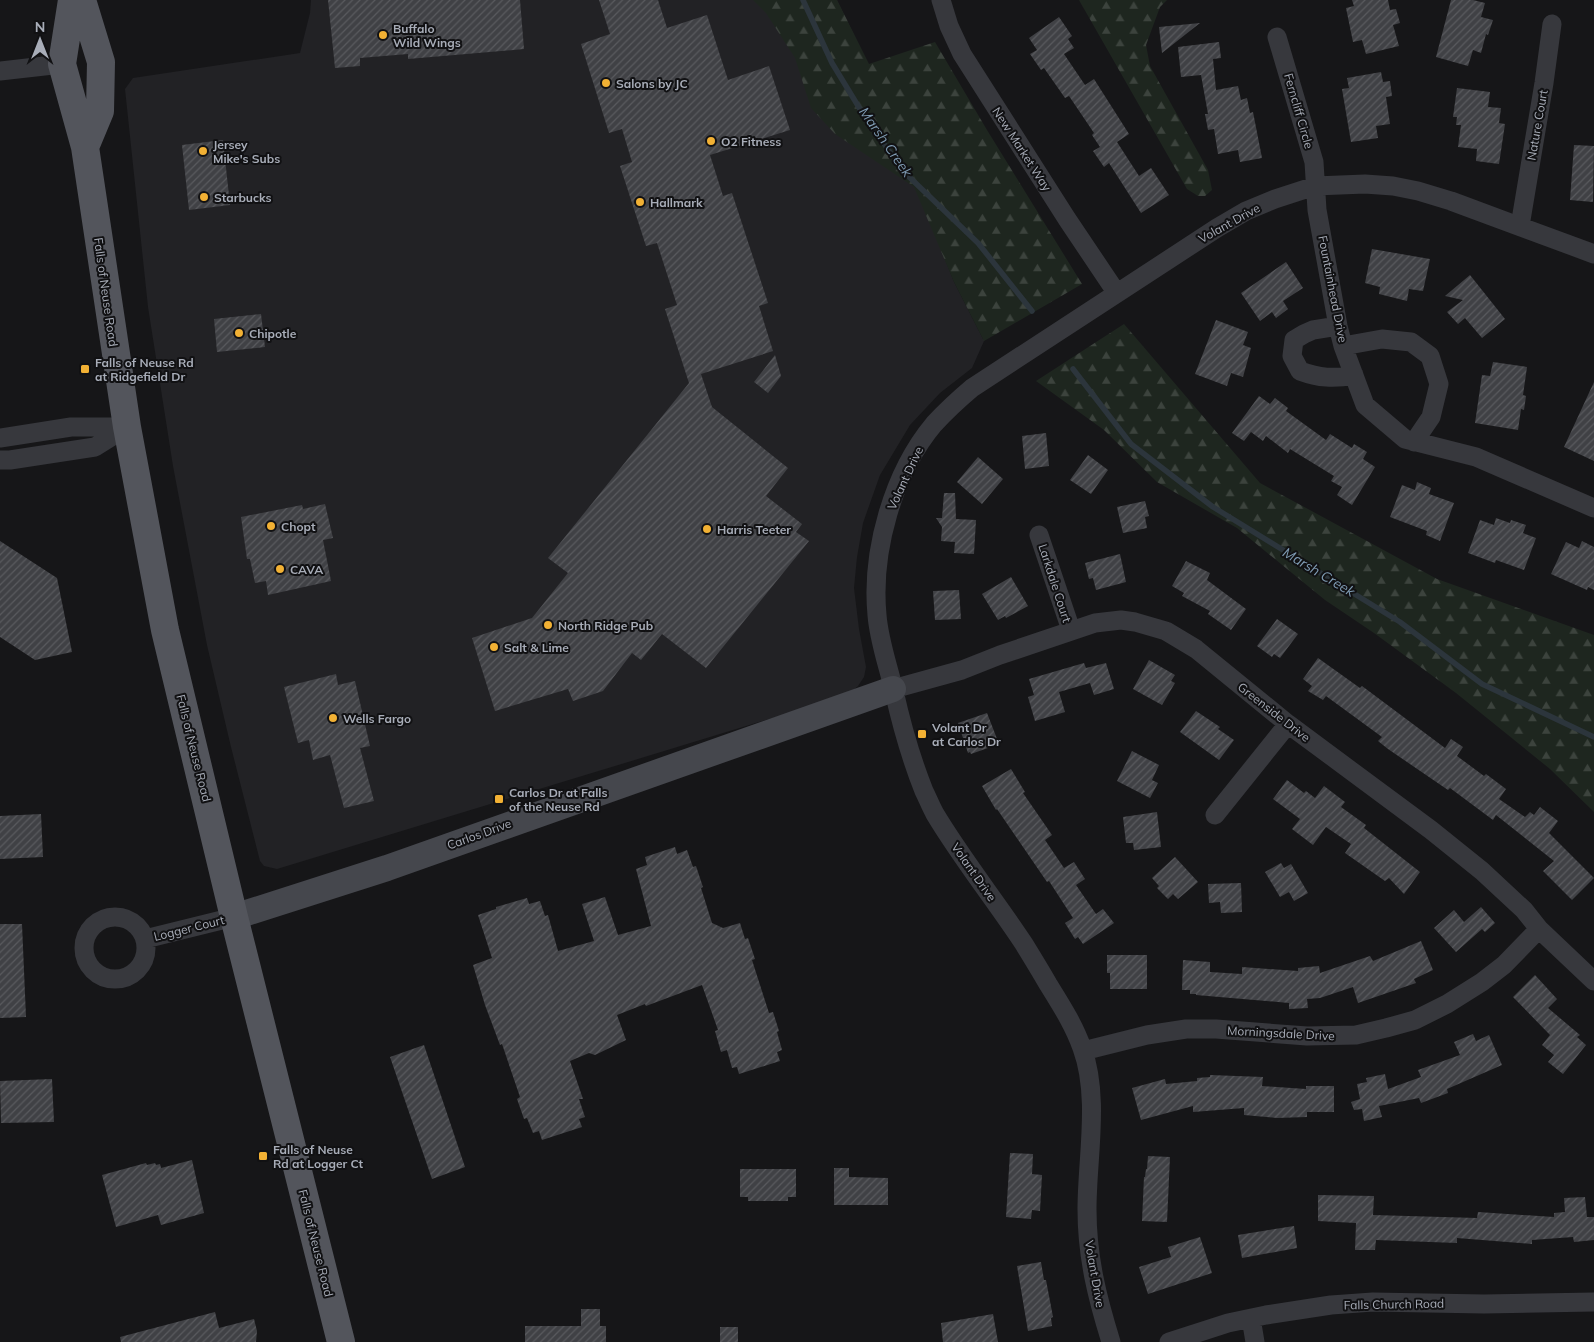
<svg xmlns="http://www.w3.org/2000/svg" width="1594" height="1342" font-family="Mulish,sans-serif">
	<defs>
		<pattern id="forest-firs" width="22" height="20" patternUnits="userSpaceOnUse" patternTransform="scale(1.25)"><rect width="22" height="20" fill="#1e261f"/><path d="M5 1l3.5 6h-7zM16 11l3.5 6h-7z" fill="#3c433d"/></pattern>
		<pattern id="building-hatch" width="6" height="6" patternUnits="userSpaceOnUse" patternTransform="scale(1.25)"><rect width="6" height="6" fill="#404145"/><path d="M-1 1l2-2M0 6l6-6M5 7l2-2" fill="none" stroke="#595a5e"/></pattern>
	</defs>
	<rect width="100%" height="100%" fill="#161618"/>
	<path fill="#222225" d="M311,0h526l31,64 86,218 30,59 -12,27 -32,25 -30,32 -30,50 -17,48 -6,34 -3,31 5,41 7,38 -2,10 -6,9 -10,9 -571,174 -13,-3 -4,-5 -29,-114 -24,-102 -34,-179 -25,-159 -23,-218 8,-11 167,-25 10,-40z"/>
	<path fill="url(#forest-firs)" d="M753,0h84l32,64 66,-22 52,88 95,154 -98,57 -30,-59 -40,-95 -79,-53 -24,-26 -16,-50 -29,-45z
		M1079,0h88l-7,7 -14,38 4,21 58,104 4,20 -7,6h-7l-11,-7z
		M1124,324l136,159 177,96 157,56v177l-44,-43 -94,-76 -82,-60 -49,-33 -88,-72 -80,-46 -53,-52 -68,-49z"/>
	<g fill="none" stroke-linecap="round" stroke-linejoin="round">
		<path stroke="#2c353c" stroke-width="5.5" d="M803,0l29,63 31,51 41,58 74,71 54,68
			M1073,369l58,75 82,63 187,115 82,62 112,53"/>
	</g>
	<path fill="url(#building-hatch)" d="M328,0h192l4,49 -116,10v-5l-48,4v8l-25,2z
		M599,0h59l9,28 40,-13 21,65 41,-14 21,64 -80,25 13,41 9,-3 36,110 -9,3 14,45 -72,23 11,33 76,61 -22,28 36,28 -6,8 13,9 -103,127 -44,-34 -21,26 -9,-7 -29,38 -30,10 -5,-12 -73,22 -23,-73 60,-20 36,-45 -20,-15 141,-175 -24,-74 12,-4 -20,-62 -11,3 -26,-80 12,-4 -10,-33 -13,4 -28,-89 29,-10z
		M1352,0h36l2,10 6,-1 4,14 -7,2 6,21 -33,8 -4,-14 -9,2 -7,-34 8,-2z
		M1451,0h22l12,3 -4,14 12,3 -5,15 -2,-1 -5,19 -8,-3 -5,16 -32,-9z
		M1059,17l13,19 -4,3 6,9 -10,6 21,31 9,-6 35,55 -12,8 22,34 12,-8 18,27 -28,18 -32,-50 -5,4 -11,-16 7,-4 -8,-12 2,-2 -25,-37 -4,2 -21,-30 -3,2 -11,-16 7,-4 -8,-12z
		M1200,23l-38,30 -3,-26z
		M1219,42l2,16 -8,1 3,31 22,-4 3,14 6,-2 3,15 3,-1 9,46 -22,4 -2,-12 -20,4 -4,-25 -6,1 -3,-16h3l-7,-39 -20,2 -3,-30z
		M1381,72l2,10 7,-1 2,15 -6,1 4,27 -14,2 2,12 -27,4 -9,-53 7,-1 -2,-10z
		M1457,88l33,4 -2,15 13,1 -2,15 6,1 -6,40 -23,-3 1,-12 -19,-2 3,-22h-5l1,-8h-4z
		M223,140l7,65 -41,5 -7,-65z
		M1574,145l20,1 -1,56 -23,-2z
		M1372,249l58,10 -7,32 -14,-2 -2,12 -28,-7 1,-7 -15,-4z
		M1286,262l17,26 -20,13 5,8 -12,9 -4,-6 -12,9 -19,-28z
		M1470,275l35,44 -23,19 -17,-20 -7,6 -11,-12 16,-12 -18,-4z
		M261,314l4,33 -48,5 -3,-33z
		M1216,320l32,12 -5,13 8,3 -8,29 -12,-4 -4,13 -32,-12z
		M775,355l6,21 -13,17 -14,-11z
		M1493,362l34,5 -4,28 3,1 -2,14 -3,-1 -3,21 -43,-7 7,-48 8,1z
		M1594,382v79l-30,-14z
		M1259,396l11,8 5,-6 13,10 -2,3 40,29 4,-6 22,14 2,-4 13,8 -4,7 12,8 -23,38 -15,-10 5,-8 -11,-6 3,-5 -44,-27 -2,4 -22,-17 -3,5 -12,-9 -7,9 -12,-8z
		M1046,433l3,33 -24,3 -3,-33z
		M1088,455l20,15 -17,24 -21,-14z
		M978,457l25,22 -21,25 -25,-22z
		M1417,482l14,6 -2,6 25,9 -14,38 -14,-6 1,-4 -37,-14 12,-32 13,5z
		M944,493h11l1,26 20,1 -2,34 -20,-1 1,-11 -14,-1 1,-14 -6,-9h6z
		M1145,501l4,15 -4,1 2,11 -24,5 -6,-26z
		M325,504l8,34 -10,2 8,41 -63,14 -2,-14 -11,2 -5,-24h-3l-6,-42 61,-12 1,4z
		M1496,518l14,5 1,-3 15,5 -3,8 13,5 -12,32 -28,-10 -1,3 -27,-10 12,-33 14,5z
		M0,541l57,37 15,74 -37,8 -35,-23z
		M1582,541l12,6v43l-6,-3 -1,3 -36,-16 15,-32 13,6z
		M1120,554l6,28 -30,8 -3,-12 -4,1 -4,-16z
		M1186,561l24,12 -3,7 39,29 -15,21 -23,-16 2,-3 -28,-15 2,-3 -12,-7z
		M1011,577l17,29 -22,12 -1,-2 -7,4 -16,-26z
		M959,590l2,29 -26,1 -2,-29z
		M1277,619l21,15 -18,24 -6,-4 -2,3 -15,-11z
		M1318,658l42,30 2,-2 83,62 6,-9 12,8 -6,9 27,20 2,-2 20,15 -7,10 26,18 5,-5 4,3 6,-8 18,14 -9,12 45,45 -22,22 -29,-29 11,-10 -58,-46 -3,5 -43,-32 -2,2 -60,-41 -10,-8 4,-4 -56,-41 -3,4 -15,-9 4,-5 -9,-7z
		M1149,660l26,15 -4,6 4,2 -13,22 -29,-16z
		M1084,663l2,5 20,-5 8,26 -20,6 -4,-12 -31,9 6,20 -30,9 -7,-24 6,-2 -5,-16z
		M336,674l2,11 17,-4 15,65 -10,2 14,53 -30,7 -14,-53 -17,5 -4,-20 -11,3 -14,-56z
		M1196,711l24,16 -2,2 16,11 -15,20 -39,-28z
		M987,713l12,31 -28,10 -1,-2 -2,1 -10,-30z
		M1132,751l27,14 -7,15 6,3 -8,15 -33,-17z
		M1011,769l14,23 -2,1 29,42 -7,5 19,28 10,-6 11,17 -9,6 20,29 7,-5 11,14 -31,21 -5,-7 -3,2 -10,-16 8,-5 -24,-37 -2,1 -50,-73 -1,1 -14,-24z
		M1287,780l17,13 2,-2 9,7 9,-12 21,16 -4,5 25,18 -2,3 56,44 -16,22 -15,-16 -4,3 -40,-28 6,-9 -25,-17 -13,18 -21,-16 8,-10 -27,-20z
		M1157,812l4,35 -27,3 -1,-7h-7l-3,-26z
		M41,814l2,43 -43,2v-43z
		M675,847l2,7 10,-4 6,17 3,-1 7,21 -2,1 11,35 11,5 17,-5 5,16 3,-1 7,21 -3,1 17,53 4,-1 6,19 -2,1 5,18 -5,2 3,9 -41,13 -2,-7 -5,1 -5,-18 -6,2 -6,-21 3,-1 -16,-45 -56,21 -1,-2 -28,11 9,25 -31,15 -6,-2 -19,8 13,38h-4l6,18 -6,2 3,8 -40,13 -3,-9 -6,2 -6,-15 -3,1 -7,-20 3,-2 -18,-53 -2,1 -15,-40 -12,-40 19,-7 -14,-43 18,-6v-2l31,-9 2,6 11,-3 5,15 3,-1 10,36 36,-10 -12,-37 23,-7 13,38 33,-9 -15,-57 11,-4 -2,-8z
		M1175,857l23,25 -20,17 -5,-5 -5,5 -11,-11 2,-2 -7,-8z
		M1281,863l3,5 7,-4 17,29 -14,8 -5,-9 -9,5 -15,-25z
		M1241,883l1,29 -21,1 -1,-11 -11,1 -1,-19z
		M1481,907l14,16 -10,9 -3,-3 -26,23 -22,-24 20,-18 10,12z
		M0,924h22l4,93 -26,1z
		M1421,941l12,29 -19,9 2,4 -58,20 -5,-16 -33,11 -13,1 1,9 -19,1v-6l-93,-8v-1h-6v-4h-8l1,-30 27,2v10l32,2v-7l56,4v-3l21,-2 1,7 50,-17 3,5z
		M1107,955h40v34h-37v-16h-3z
		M1535,975l22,24 -9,9 32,27 -3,2 9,8 -23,29 -15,-12 6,-7 -12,-10 8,-10 -37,-38z
		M1473,1034l3,7 13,-6 13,30 -55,24 1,4 -27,10 -2,-5 -40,8 3,11 -18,4 -2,-12 -8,1 -3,-8 9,-3 -3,-15 10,-2 -1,-4 19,-4 3,15 33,-12 -3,-7 42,-15 -6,-13z
		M424,1045l41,122 -33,12 -42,-122z
		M1210,1075l53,2 -1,9 44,3v-3h28v26h-27v5l-30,1 -33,-3v-7l-51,4v-6l-52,14 -9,-32 33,-9 1,5 31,-3v-3l13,-1z
		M52,1079l2,43 -53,1 -1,-42z
		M1010,1153l23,1 -1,20 10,1 -2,36 -8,-1 -1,9 -25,-2z
		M1148,1156l22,1 -3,65 -25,-1 2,-44h1l1,-8h1z
		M192,1160l12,53 -43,12 -3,-10 -42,12 -14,-52 44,-12 1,2 8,-2 1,2 4,-1 1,4z
		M834,1168h15v9l39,1v27h-54z
		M740,1169h56v28h-8v4h-40v-4h-8z
		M1318,1195l56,1 -1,19 104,3 1,-6 76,5v-4l11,-1 -1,-14 21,-1 2,20h7v23l-20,2 -1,-5 -41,3v4l-75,-6v5l-81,-3 -1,10h-20l1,-27 -38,-2z
		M1294,1226l3,22 -55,10 -4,-23z
		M1200,1237l12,36 -64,21 -9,-27 32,-10 -3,-10z
		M1041,1262l3,18h2l7,37 -2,1 1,8 -24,5 -11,-65z
		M581,1309h19v17h6v16h-81v-16h56z
		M215,1312l4,16 35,-9 3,12 -1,11h-135l-1,-5z
		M993,1314l5,28h-55l-2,-19z
		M720,1327h18v15h-18z"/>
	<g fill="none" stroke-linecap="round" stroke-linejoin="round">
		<path stroke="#37383d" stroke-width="19" d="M941,0l8,26 13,28 105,165 49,73
			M1277,37l37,125 3,48 21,116 5,20 22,59 40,34 71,18 118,51
			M0,71l62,-7
			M1520,226l24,-143 8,-59
			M1338,326l-25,4 -9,4 -10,6 -2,16 8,15c19,7 34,8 54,4
			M1343,346l39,-7 29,3 19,14 9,28 -8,33 -17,25
			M0,438l71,-11h56
			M0,460h10l85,-13 32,-20
			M1039,535l32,95
			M893,689l69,-19 38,-15 95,-32 26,-3 14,2 31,9 30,18 92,75 143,106 51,41 42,39 15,19 55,52
			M1215,815l73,-91
			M84 948a31 31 0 1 1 62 0a31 31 0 1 1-62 0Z
			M145,939l89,-22
			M1083,1051l64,-16 39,-6h30l91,7 49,-1 30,-7 29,-8 32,-16 35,-22 22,-17 35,-36
			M1251,1318l4,24
			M1111,1342c-14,-45 -24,-85 -24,-133 0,-51 13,-112 -5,-161 -8,-23 -21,-43 -34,-64 -8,-14 -16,-27 -24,-40 -29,-44 -62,-85 -89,-130 -4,-7 -7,-15 -11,-23 -14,-35 -22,-64 -30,-100 -6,-26 -15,-50 -17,-76 -6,-64 16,-142 57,-191 12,-13 25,-25 38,-36l245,-160 29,-17 29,-12 40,-13 50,-2 28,2 25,5 33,10 143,53
			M1169,1342l59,-19 38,-8 65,-10 42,-3 111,2 110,-2"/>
		<path stroke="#45474d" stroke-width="26" d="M234,917l153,-49 506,-179"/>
		<path stroke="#53555c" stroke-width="28" d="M72,0l-10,64 23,83 42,280 38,203 69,287 107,425
			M82,0l19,62 -1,49 -15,36"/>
	</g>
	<g fill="#f2b134" stroke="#111113" stroke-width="2">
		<circle cx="383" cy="35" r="5"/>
		<circle cx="606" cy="83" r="5"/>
		<circle cx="711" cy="141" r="5"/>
		<circle cx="203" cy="151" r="5"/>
		<circle cx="204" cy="197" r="5"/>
		<circle cx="640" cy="202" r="5"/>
		<circle cx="239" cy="333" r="5"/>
		<rect x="80" y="364" width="10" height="10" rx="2.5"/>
		<circle cx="271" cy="526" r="5"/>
		<circle cx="707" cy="529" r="5"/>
		<circle cx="280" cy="569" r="5"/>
		<circle cx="548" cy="625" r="5"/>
		<circle cx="494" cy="647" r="5"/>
		<circle cx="333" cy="718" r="5"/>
		<rect x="917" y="729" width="10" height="10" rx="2.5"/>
		<rect x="494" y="794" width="10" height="10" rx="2.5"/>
		<rect x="258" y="1151" width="10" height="10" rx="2.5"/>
	</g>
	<g text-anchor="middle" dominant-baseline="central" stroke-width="4" stroke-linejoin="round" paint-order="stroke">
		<g font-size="12" font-weight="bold" fill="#a8adb8" stroke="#111113" text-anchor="start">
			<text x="393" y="28">Buffalo<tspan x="393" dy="14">Wild Wings</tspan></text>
			<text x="616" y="83">Salons by JC</text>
			<text x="721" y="141">O2 Fitness</text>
			<text x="213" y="144">Jersey<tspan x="213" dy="14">Mike's Subs</tspan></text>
			<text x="214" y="197">Starbucks</text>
			<text x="650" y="202">Hallmark</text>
			<text x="249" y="333">Chipotle</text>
			<text x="95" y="362">Falls of Neuse Rd<tspan x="95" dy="14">at Ridgefield Dr</tspan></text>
			<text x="281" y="526">Chopt</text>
			<text x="717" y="529">Harris Teeter</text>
			<text x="290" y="569">CAVA</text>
			<text x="558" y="625">North Ridge Pub</text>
			<text x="504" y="647">Salt &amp; Lime</text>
			<text x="343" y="718">Wells Fargo</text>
			<text x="932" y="727">Volant Dr<tspan x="932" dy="14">at Carlos Dr</tspan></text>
			<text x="509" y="792">Carlos Dr at Falls<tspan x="509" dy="14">of the Neuse Rd</tspan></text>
			<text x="273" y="1149">Falls of Neuse<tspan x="273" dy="14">Rd at Logger Ct</tspan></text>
		</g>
		<g font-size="12" fill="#a8adb8" stroke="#111113">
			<text transform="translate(1299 111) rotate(74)">Ferncliff Circle</text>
			<text transform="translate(1537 125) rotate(-80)">Nature Court</text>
			<text transform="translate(1022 149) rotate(57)">New Market Way</text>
			<text transform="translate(1229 223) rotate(-29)">Volant Drive</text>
			<text transform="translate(1333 289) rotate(79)">Fountainhead Drive</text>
			<text transform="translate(106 292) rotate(82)">Falls of Neuse Road</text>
			<text transform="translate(905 478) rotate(-65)">Volant Drive</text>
			<text transform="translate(1055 583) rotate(72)">Larkdale Court</text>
			<text transform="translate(1274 712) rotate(38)">Greenside Drive</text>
			<text transform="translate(194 748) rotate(76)">Falls of Neuse Road</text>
			<text transform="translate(479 834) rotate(-20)">Carlos Drive</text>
			<text transform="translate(974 872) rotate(55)">Volant Drive</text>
			<text transform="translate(189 928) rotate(-14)">Logger Court</text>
			<text transform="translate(1281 1033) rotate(3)">Morningsdale Drive</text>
			<text transform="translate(316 1243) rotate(76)">Falls of Neuse Road</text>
			<text transform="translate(1095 1274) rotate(80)">Volant Drive</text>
			<text transform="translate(1394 1304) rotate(-1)">Falls Church Road</text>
		</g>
		<g font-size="14" font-style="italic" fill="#7f9bb3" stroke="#111113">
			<text transform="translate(886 142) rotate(55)">Marsh Creek</text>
			<text transform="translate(1319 572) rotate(31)">Marsh Creek</text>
		</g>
	</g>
	<g transform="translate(40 40)" stroke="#111113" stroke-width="4" paint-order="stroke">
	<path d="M0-4L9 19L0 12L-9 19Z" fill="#a8adb8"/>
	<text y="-8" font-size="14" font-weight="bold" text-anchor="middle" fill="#a8adb8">N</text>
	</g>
</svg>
